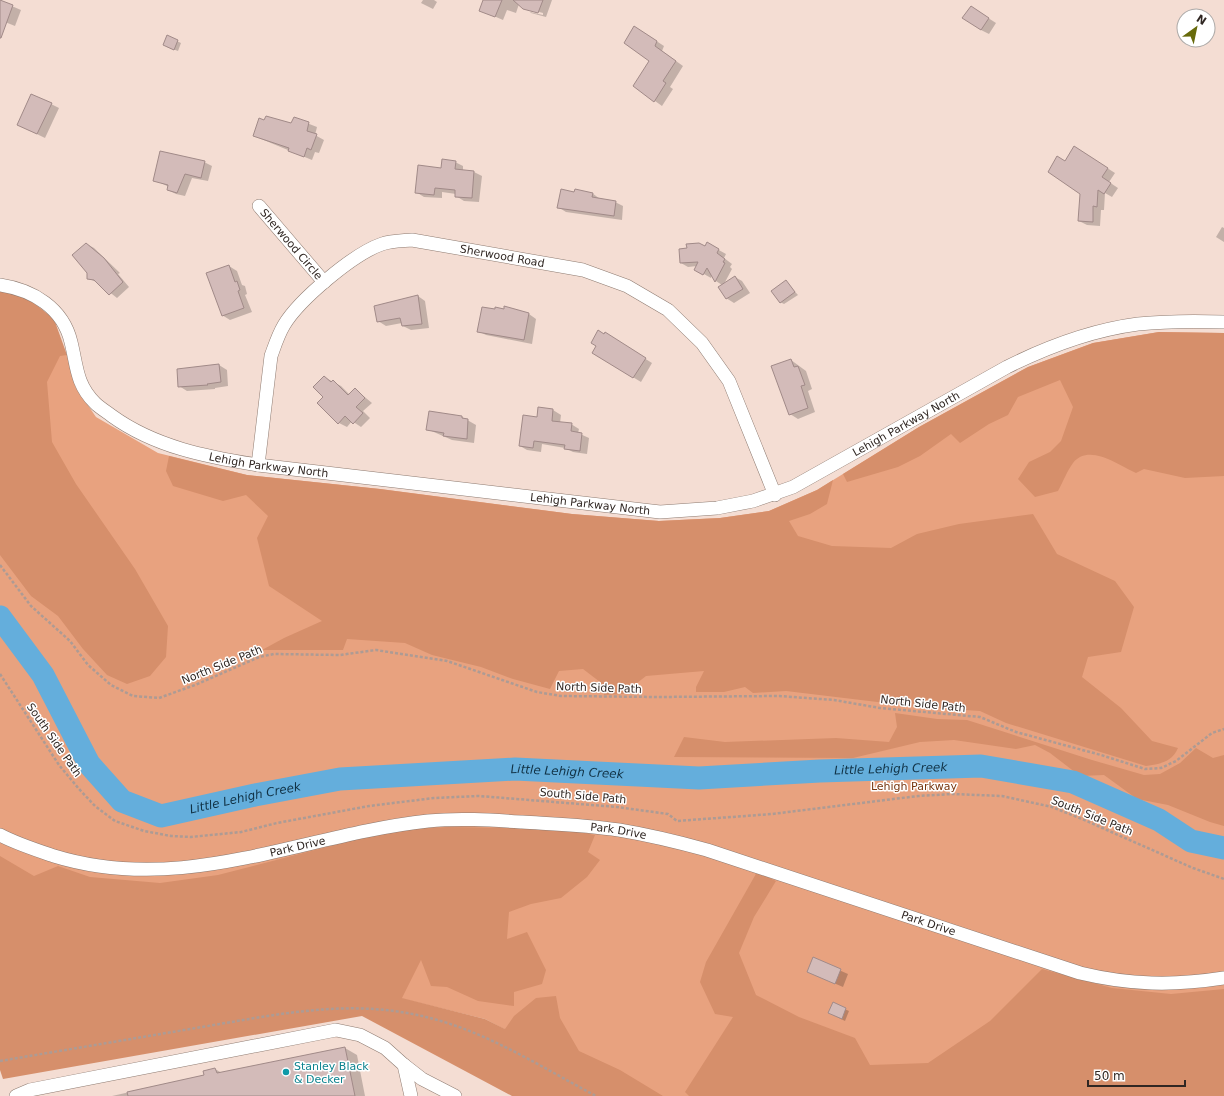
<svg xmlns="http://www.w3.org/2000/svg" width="1224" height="1096" font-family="'DejaVu Sans',sans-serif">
	<rect width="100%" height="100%" fill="#f4ddd3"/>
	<path fill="#e8a27f" d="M0,291l67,64 9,33 20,29 62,36 89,22 133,14 192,25 87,7 61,-3 49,-7 48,-21 102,-63 109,-60 65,-24 66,-11 65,1v763h-591l-148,-77 -94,-23 -391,50z"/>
	<path fill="#d68f6b" d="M0,291l24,4 30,24 13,36 -7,1 -13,26 5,60 24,42 59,85 33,57 -2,31 -16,19 -23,8 -20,-9 -24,-26 -25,-33 -27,-20 -31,-41z
		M1159,332l65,1v143l-39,2 -41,-9 -8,4c-18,-8 -47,-30 -63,-10 -6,8 -10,19 -15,28l-23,6 -17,-18 11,-17 21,-10 11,-11 12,-34 -13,-27 -42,17 -10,18 -19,9 -29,19 -9,-9 -31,22 -22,11 -51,15 -4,-8 76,-47 109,-60 65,-24z
		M169,456l78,19 133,14 192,25 87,7 61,-3 49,-7 48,-21 16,-10 -6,24 -17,10 -21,7 9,15 34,10 59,2 26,-14 42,-10 74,-10 24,40 58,27 19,26 -13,45 -33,5 -6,20 39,31 31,33 26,7c-6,14 -18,16 -32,18l-140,-43 -26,-12 -61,-4 -133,-16 -33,2 -8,-6 -21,5h-28v-5l8,-16 -58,5 -23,18 -19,1 -4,-13 -17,-13 -24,2 -9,18 -37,-10 -32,-12 -49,-12 -27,-12 -58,-4 -4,11h-81l22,-12 38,-17 -53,-35 -12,-48 11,-22 -22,-21 -23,6 -50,-15 -7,-15z
		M895,713l42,6 30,1 125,40 52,15 16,-1 20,-11 16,-15 17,10 11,-3v71l-14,-4 -42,-17 -31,-6 -33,-24 -24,1 -30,-23 -15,-8 -19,4 -62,-9 -34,2 -67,16 -179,-1 10,-20 41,5 111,-4 53,4 8,-15z
		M448,827l116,2 31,6 -7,17 12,8 -13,17 -26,21 -30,6 -22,8 -2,27 20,-7 19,38 -4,14 -28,8v14l-36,-5 -31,-14 -16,-1 -10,-26 -19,38 83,21 20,10 9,-13 22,-18 20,-2 4,22 19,33 41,19 43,26h-151l-150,-80 -359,63 -3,-9v-214l34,20 24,-10 32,11 70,6 58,-8 143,-37 44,-9z
		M757,872l19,9 -22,36 -15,36 17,42 43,22 56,21 15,27 58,-2 62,-42 52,-52 70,19 59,6 53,-5v107h-535l-4,-4 48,-75 -18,-3 -15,-32 6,-20z"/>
	<path fill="#0003" d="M423,0h11l3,2 -4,7 -12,-6z
		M484,0h68l-6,17 -15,-4 -1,-1 13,3v-2l-19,-5 -5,-4 -3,9 -9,-3 -4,10 -23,-10z
		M0,1l21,9 -6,16 -15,-6z
		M971,7l25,16 -7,11 -8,-4z
		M641,31l23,15 -2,5 21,15 -13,21 3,2 -11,17 -28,-20 16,-25z
		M168,37l13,6 -3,8 -11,-4z
		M51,104l8,4 -14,30 -27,-13z
		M294,118l23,9 -2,8 9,5 -5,13 -4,-1 -3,8 -58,-24 37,-12z
		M1082,152l33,21 -6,9 9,6 -6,9 -7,-4 -1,17h-3l-1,16 -13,-1 -8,-4 2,-28 -16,-31z
		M204,162l8,4 -4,15 -16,-3 -7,18 -9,-2 -8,-4 1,-3 -14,-7z
		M455,162l8,4v5l11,1 8,4 -3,26 -15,-1 -8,-5v-2l-14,-2v6l-18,-1 -8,-5 26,-23z
		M575,193h17l8,6 15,3 8,4 -1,14 -56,-8 -8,-5z
		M1222,227l2,1v14l-8,-5z
		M87,244l7,4 26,25 -2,1 11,13 -12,11 -19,-15 -10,-5z
		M708,244l18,10 -2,4 8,6 -2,3 2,2 -8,15 11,-7 7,4 8,12 -16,10 -8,-5 -4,-13 -6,-4 -4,-6 -1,3 -16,-9 2,-3 -9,1 -7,-4 24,-15z
		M229,266l8,5 5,14 3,1 2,8 -2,1 7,17 -22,8 -8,-5z
		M786,282l12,13 -14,9 -4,-2z
		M418,296l7,5 4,27 -18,2 -8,-4 -1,-3 -16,3 -8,-5z
		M529,314l7,5 -4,25 -46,-9 -8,-4z
		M612,338l40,25 -11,19 -48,-29z
		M791,360l15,11 6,18 -4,2 7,21 -17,7 -8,-5z
		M219,365l8,5 1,16 -13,2v1l-28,2 -8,-5z
		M324,377l17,9 9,9 5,-6 17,14 -9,8 7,7 -9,9 -9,-6 -5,6 -8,-4 -14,-26z
		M539,409l14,1 8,5 -1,8 11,1 8,5 -1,4 11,5 -2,16 -14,-2 -8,-4 -23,-4 -1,8 -14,-2 -7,-4 18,-28z
		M462,417l14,8 -2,18 -22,-3 -25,-11z
		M814,959l34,15 -5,13 -35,-15z
		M834,1004l15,7 -4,10 -12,-6z
		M345,1048l12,7 8,41h-253l93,-21 10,-6 7,4z"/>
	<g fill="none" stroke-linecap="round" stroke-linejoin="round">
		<path stroke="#64aedc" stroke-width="23" id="s1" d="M0,617l43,58 46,89 33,37 39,15 94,-21 85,-16 175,-10 184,9 121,-7 161,-5 92,16 86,38 32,21 33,7"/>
	</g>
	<path fill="#d3bbb9" stroke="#a18a88" d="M0,0l13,5 -12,33h-1z
		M483,0h19l-7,17 -16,-6z
		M513,0h30l-5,13 -15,-4z
		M971,6l18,12 -8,12 -19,-12z
		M634,26l23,15 -2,5 21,15 -13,20 3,2 -12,19 -21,-16 16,-25 -25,-18z
		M167,35l11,5 -4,10 -11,-5z
		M31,94l21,9 -15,31 -20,-9z
		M266,116l25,7 3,-6 15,5 -2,9 10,3 -6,16 -4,-2 -3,9 -16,-6 1,-3 -36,-12 6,-18 5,2z
		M1074,146l34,22 -6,9 9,6 -7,11 -6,-4 -1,17 -4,-1v16l-15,-1 2,-27 -32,-22 9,-16 8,5z
		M160,151l45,10 -4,17 -16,-4 -8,19 -10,-3 1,-5 -15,-4z
		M442,159l14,2 -1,8 19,2 -2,27 -17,-1v-7l-20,-2 -1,7 -19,-2 3,-28 23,3z
		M561,189l13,3 1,-3 18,4 -1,4 24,4 -2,15 -57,-8z
		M707,242l12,7 -2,4 8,6 -2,3 2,1 -10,19 -8,-14 -4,7 -9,-5 4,-8 -18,1 -1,-14 8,-1 -1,-4 13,-1 6,3z
		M86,243l18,15 19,24 -14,13 -15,-15 -7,-1v-6l-15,-18z
		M229,265l6,17 2,-1 3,9 -2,1 6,17 -22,8 -16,-43z
		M735,276l8,13 -17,10 -8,-12z
		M786,280l9,12 -15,11 -9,-12z
		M418,295l4,29 -20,2 -2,-8 -23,4 -3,-16z
		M504,306l25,7 -5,27 -47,-8 5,-25 13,2v-2l9,2z
		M598,330l6,4 1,-2 41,26 -13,20 -41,-25 4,-7 -5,-3z
		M791,359l3,8 4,-1 7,19 -4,1 7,22 -19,7 -18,-49z
		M219,364l2,18 -14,2 1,1 -30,2 -1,-18z
		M324,376l7,6 2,-2 15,15 7,-7 10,10 -9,9 7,6 -10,11 -8,-8 -7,8 -21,-21 6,-6 -10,-10z
		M538,407l15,2 -1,12 20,2 -1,8 11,2 -2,18 -16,-2 1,-4 -31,-4 -1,7 -14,-2 4,-31 14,2z
		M429,411l33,5v2l6,1 -1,20 -24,-3 1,-3 -18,-3z
		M813,957l28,12 -6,15 -28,-12z
		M833,1002l13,6 -4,11 -14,-6z
		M345,1047l10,49h-227l-1,-4 77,-17 -1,-4 12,-3 2,5z"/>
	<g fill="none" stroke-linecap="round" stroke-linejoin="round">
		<g stroke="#8e7b71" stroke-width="14">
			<g id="minor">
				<path id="s2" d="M259,206l65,76"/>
				<path id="s3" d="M0,285c33,5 63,23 71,57 6,24 5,42 24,61 5,5 12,9 17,13 43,31 95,41 146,49l402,47 57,-4 36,-7 40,-14 214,-120c42,-21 85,-37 131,-43 29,-3 57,-3 86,-2"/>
				<path id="s4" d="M258,465l13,-109c4,-11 7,-21 13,-31 15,-25 69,-71 98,-81 9,-3 19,-3 30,-4l171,30 44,16 41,24 34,33 27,38 46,114"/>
				<path id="s5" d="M0,835c17,9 36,15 54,21 130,40 246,-21 374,-35 31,-3 62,-1 94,1 32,2 65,3 97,8 30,5 59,12 88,20l373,123c50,12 93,13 144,5"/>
				<path d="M404,1065l18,14 33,17"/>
				<path d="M16,1096l14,-6 306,-60 24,5 25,13 19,17 7,31"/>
			</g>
		</g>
		<path stroke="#ad9b94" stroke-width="2.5" stroke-dasharray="3 2" stroke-linecap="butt" d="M0,565l31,41 39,35 18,24 23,20 22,11 26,2 36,-13 64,-28 15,-3 66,1 36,-5 71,11 90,31 24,4 96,1 122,-1 55,4 46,8 100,9 36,15 85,23 44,14 16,-1 15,-7 36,-28 12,-4
			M0,674l59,91 20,24 16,17 20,15 29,10 27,5 20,1 50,-5 36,-9 92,-17 65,-8 45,-2 138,11 51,7 9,7 95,-7 146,-18 35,-2 49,2 50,11 30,12 111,49 31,11
			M0,1061c65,-11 131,-22 196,-33 80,-13 154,-31 234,-10 59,15 113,50 166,78"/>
		<use href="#minor" stroke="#fff" stroke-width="13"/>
	</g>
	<circle fill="#0f9aa8" stroke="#fff" stroke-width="1.5" cx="286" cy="1072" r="4"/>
	<g text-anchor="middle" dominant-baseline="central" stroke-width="3" stroke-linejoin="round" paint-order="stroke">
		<g font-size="11" fill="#302723" stroke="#fff">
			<text stroke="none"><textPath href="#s2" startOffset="50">Sherwood Circle</textPath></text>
			<text stroke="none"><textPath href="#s4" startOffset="394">Sherwood Road</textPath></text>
			<text stroke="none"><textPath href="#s3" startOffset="1011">Lehigh Parkway North</textPath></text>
			<text stroke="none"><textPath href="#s3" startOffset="351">Lehigh Parkway North</textPath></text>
			<text stroke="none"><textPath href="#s3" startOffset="675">Lehigh Parkway North</textPath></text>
			<text transform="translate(222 665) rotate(-22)">North Side Path</text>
			<text transform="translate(599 688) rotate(2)">North Side Path</text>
			<text transform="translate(923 704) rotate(6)">North Side Path</text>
			<text transform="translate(54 740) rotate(55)">South Side Path</text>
			<text transform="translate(583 796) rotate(5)">South Side Path</text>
			<text transform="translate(1092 816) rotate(22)">South Side Path</text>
			<text stroke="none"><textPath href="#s5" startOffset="629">Park Drive</textPath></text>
			<text stroke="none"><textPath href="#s5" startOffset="305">Park Drive</textPath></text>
			<text stroke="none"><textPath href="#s5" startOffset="953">Park Drive</textPath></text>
		</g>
		<g font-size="11" fill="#77350e" stroke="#fff">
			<text x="914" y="786">Lehigh Parkway</text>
		</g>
		<g font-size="11" fill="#0d838f" stroke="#fff" text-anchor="start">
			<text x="294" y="1066">Stanley Black<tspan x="294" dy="13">&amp; Decker</tspan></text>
		</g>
		<g font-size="12" font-style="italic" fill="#113245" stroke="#fff">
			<text stroke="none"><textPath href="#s1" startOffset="998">Little Lehigh Creek</textPath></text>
			<text stroke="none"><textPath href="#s1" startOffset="674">Little Lehigh Creek</textPath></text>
			<text stroke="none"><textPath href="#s1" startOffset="350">Little Lehigh Creek</textPath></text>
		</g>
	</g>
	<g transform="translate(1196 28) rotate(33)"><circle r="19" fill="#ffffff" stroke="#aca9a7"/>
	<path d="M0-3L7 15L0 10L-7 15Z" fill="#676a0b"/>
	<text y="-6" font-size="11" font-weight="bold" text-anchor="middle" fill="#302723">N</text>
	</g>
	<path d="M1088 1080v6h97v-6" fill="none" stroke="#302723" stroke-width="2"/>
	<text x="1094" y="1080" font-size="12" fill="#302723" stroke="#ffffff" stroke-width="3" paint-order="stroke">50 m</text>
</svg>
